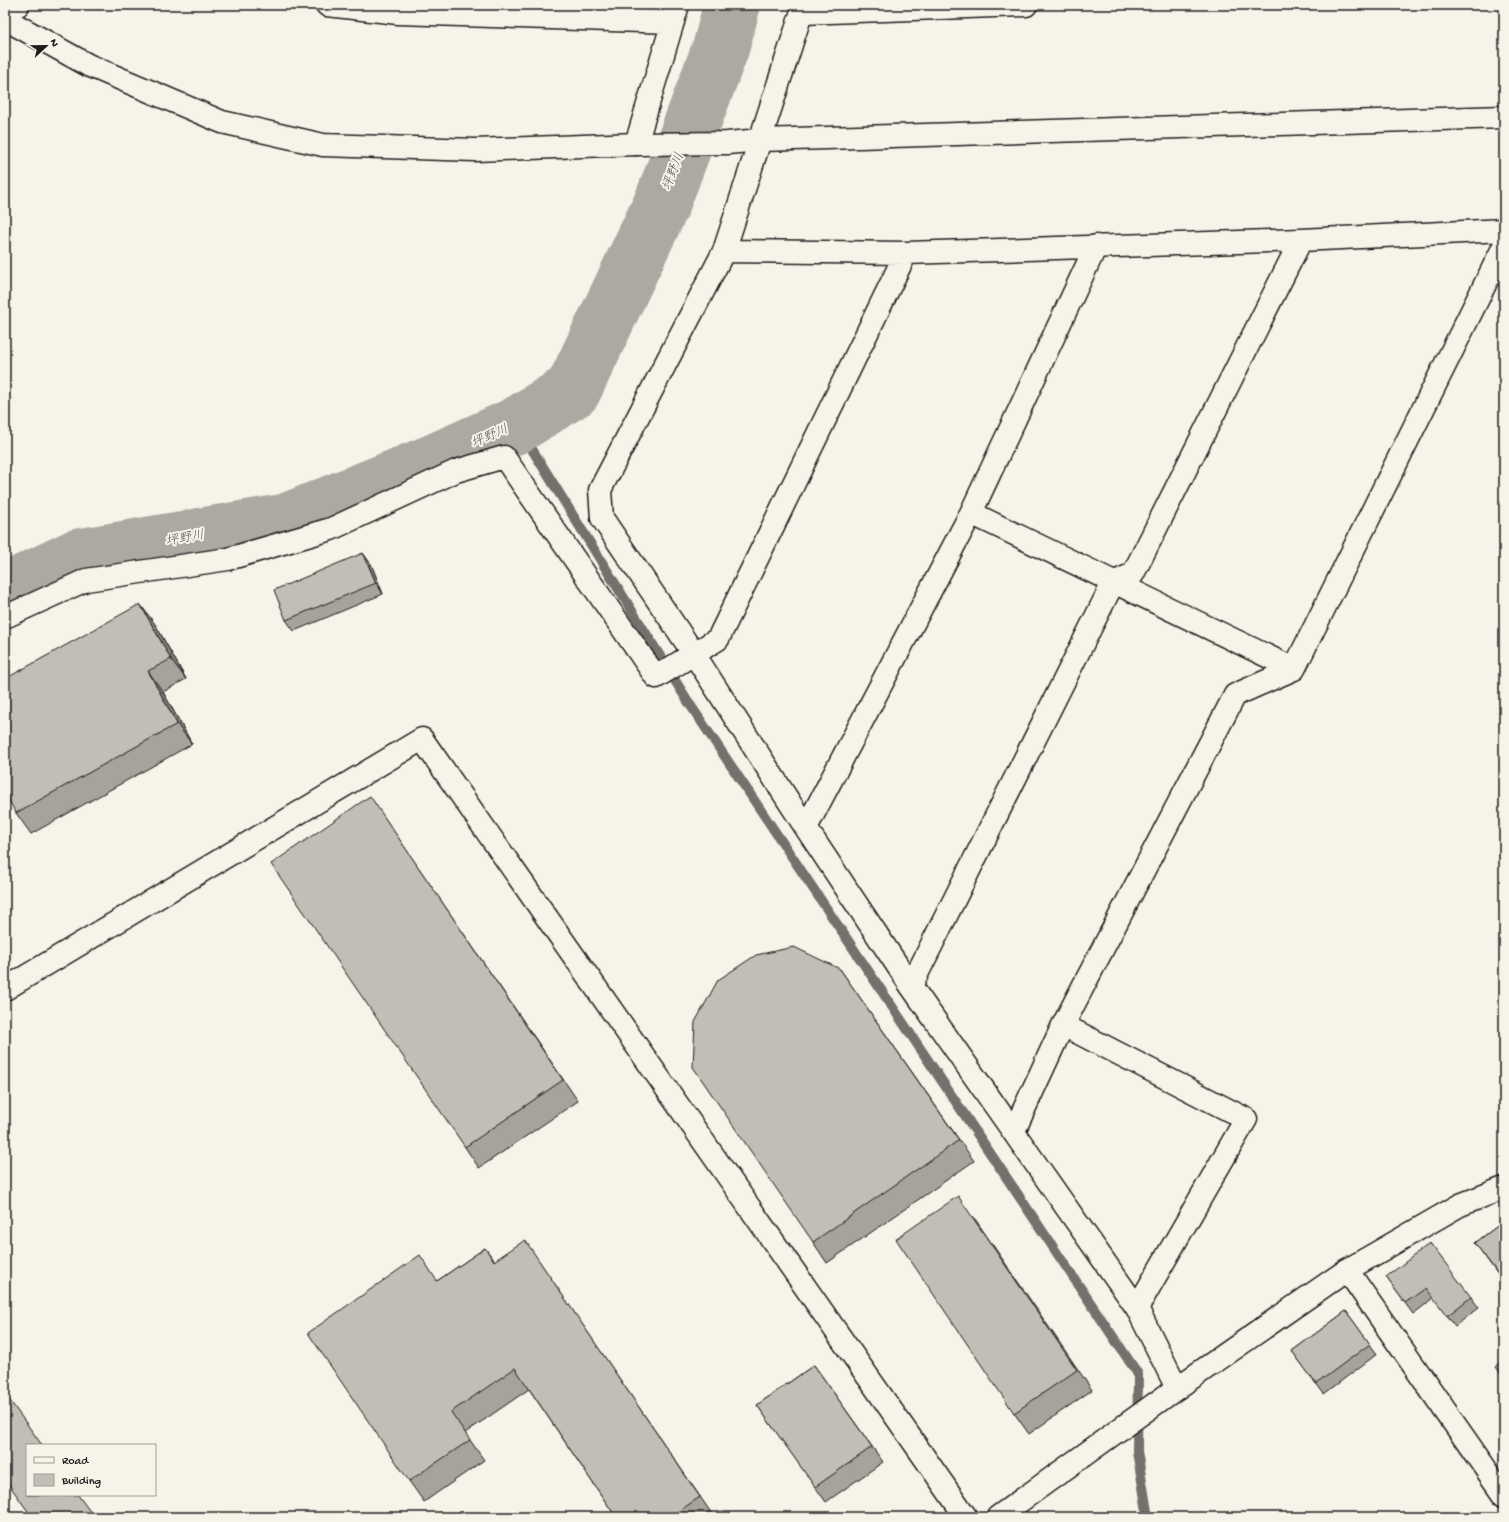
<svg xmlns="http://www.w3.org/2000/svg" width="1509" height="1522" font-family="'Gochi Hand','Klee One',sans-serif">
	<rect width="100%" height="100%" fill="#f7f3e8"/>
	<filter id="ink" filterUnits="userSpaceOnUse"><feTurbulence type="fractalNoise" baseFrequency=".025" numOctaves="2"/><feDisplacementMap in="SourceGraphic" scale="8" xChannelSelector="R" yChannelSelector="G"/><feConvolveMatrix kernelMatrix="1 2 1 2 8 2 1 2 1" color-interpolation-filters="sRGB"/></filter>
	<g filter="url(#ink)">
		<g fill="none" stroke-linecap="round" stroke-linejoin="round">
			<path stroke="#72716c" stroke-width="10" d="M517,425l172,278 449,671 -1,77 11,66"/>
			<path stroke="#aca9a2" stroke-width="57" d="M5,592l73,-35 208,-35 144,-58 87,-39 56,-35 89,-187 59,-156 11,-42"/>
			<g stroke="#1c1c1c" stroke-width="25">
				<path id="minor" d="M327,5l71,8 275,9
					M804,5l-80,246 -124,239 2,28 92,136 112,174 105,158 226,322 40,80
					M5,12l13,-7
					M802,13l224,-8
					M636,144l42,-139
					M724,251l182,2 395,-13 203,-10
					M971,513l323,156
					M5,617l81,-37 142,-21 103,-30 125,-58 48,-14 152,220 62,-38 188,-386
					M806,828l165,-315 125,-267
					M911,986l202,-403 20,-9 168,-334
					M5,989l417,-250 544,778
					M1063,1025l183,94 -109,189
					M1014,1131l49,-106 172,-330 59,-26 210,-423
					M1347,1270l157,225"/>
			</g>
			<g stroke="#1c1c1c" stroke-width="25">
				<path id="tertiary" d="M5,19l83,46 134,57 101,23 152,5 161,-6 91,-1 34,-3 743,-23
					M998,1517l179,-129 170,-118 113,-65 44,-17"/>
			</g>
			<use href="#minor" stroke="#f7f3e8" stroke-width="22"/>
			<use href="#tertiary" stroke="#f7f3e8" stroke-width="22"/>
		</g>
		<path fill="#a5a39c" stroke="#1c1c1c" d="M371,564l12,30 -89,37 -8,-11z
			M155,624l31,55 -23,13 29,52 -161,90 -15,-21z
			M384,817l194,284 -99,67 -14,-21z
			M840,969l134,192 -147,102 -14,-21z
			M973,1216l119,174 -63,44 -15,-21z
			M1504,1221v62l-29,-40z
			M485,1248l10,13h44l175,256h-98l-87,-128 -64,44 19,27 -60,42 -15,-21 28,-200z
			M1386,1277l85,20 8,11 -24,18 -21,-28 -21,16z
			M1346,1311l31,43 -53,40 -32,-43z
			M814,1365l69,97 -57,40 -69,-97z"/>
		<path fill="#86857f" stroke="#1c1c1c" d="M363,553l8,11 12,30 -7,-11z
			M140,604l15,20 31,55 -15,-20z
			M148,671l15,21 29,52 -15,-20z"/>
		<path fill="#c0beb5" stroke="#1c1c1c" d="M363,553l13,30 -90,37 -12,-30z
			M140,604l31,55 -23,12 29,53 -161,89 -11,-20v-114z
			M370,796l193,284 -98,67 -194,-283z
			M794,947l46,22 119,171 -146,102 -120,-175 2,-45 23,-42 38,-25z
			M958,1196l119,174 -63,43 -118,-174z
			M1504,1221v61l-29,-39z
			M525,1240l175,257 -30,20h-54l-101,-149 -64,44 19,28 -61,41 -101,-148 112,-78 17,26 48,-33 9,13z
			M1430,1243l41,54 -24,19 -21,-28 -21,15 -19,-26z
			M1346,1311l24,33 -54,40 -24,-33z
			M1504,1362v16l-8,-11z
			M814,1365l58,82 -57,40 -58,-82z
			M5,1394l37,51h-15v50h51l16,22h-62l-27,-38z
			M5,1506l8,11h-8z"/>
	</g>
	<g text-anchor="middle" dominant-baseline="central" stroke-width="4" stroke-linejoin="round" paint-order="stroke">
		<g font-size="13" font-style="italic" fill="#565452" stroke="#f7f3e8">
			<text transform="translate(674 172) rotate(-69)">坪野川</text>
			<text transform="translate(490 437) rotate(-24)">坪野川</text>
			<text transform="translate(185 539) rotate(-10)">坪野川</text>
		</g>
	</g>
	<rect width="1509" height="1522" fill="none" stroke="#f7f3e8" stroke-width="20"/>
	<rect x="10" y="10" width="1489" height="1502" fill="none" stroke="#1c1c1c" stroke-width="1.5" filter="url(#ink)"/>
	<rect x="26" y="1444" width="130" height="52" fill="#f7f3e8" stroke="#9f9d96"/>
	<rect x="34" y="1457" width="20" height="6" fill="#f7f3e8" stroke="#9f9d96"/>
	<text x="62" y="1464" font-size="12" fill="#1c1c1c">Road</text>
	<rect x="34" y="1474" width="20" height="12" fill="#c0beb5" stroke="#9f9d96"/>
	<text x="62" y="1484" font-size="12" fill="#1c1c1c">Building</text>
	<g transform="translate(46 46) rotate(68)" stroke="#f7f3e8" stroke-width="3" paint-order="stroke">
	<path d="M0-3L7 15L0 10L-7 15Z" fill="#1c1c1c"/>
	<text y="-6" font-size="11" font-weight="bold" text-anchor="middle" fill="#1c1c1c">N</text>
	</g>
</svg>
